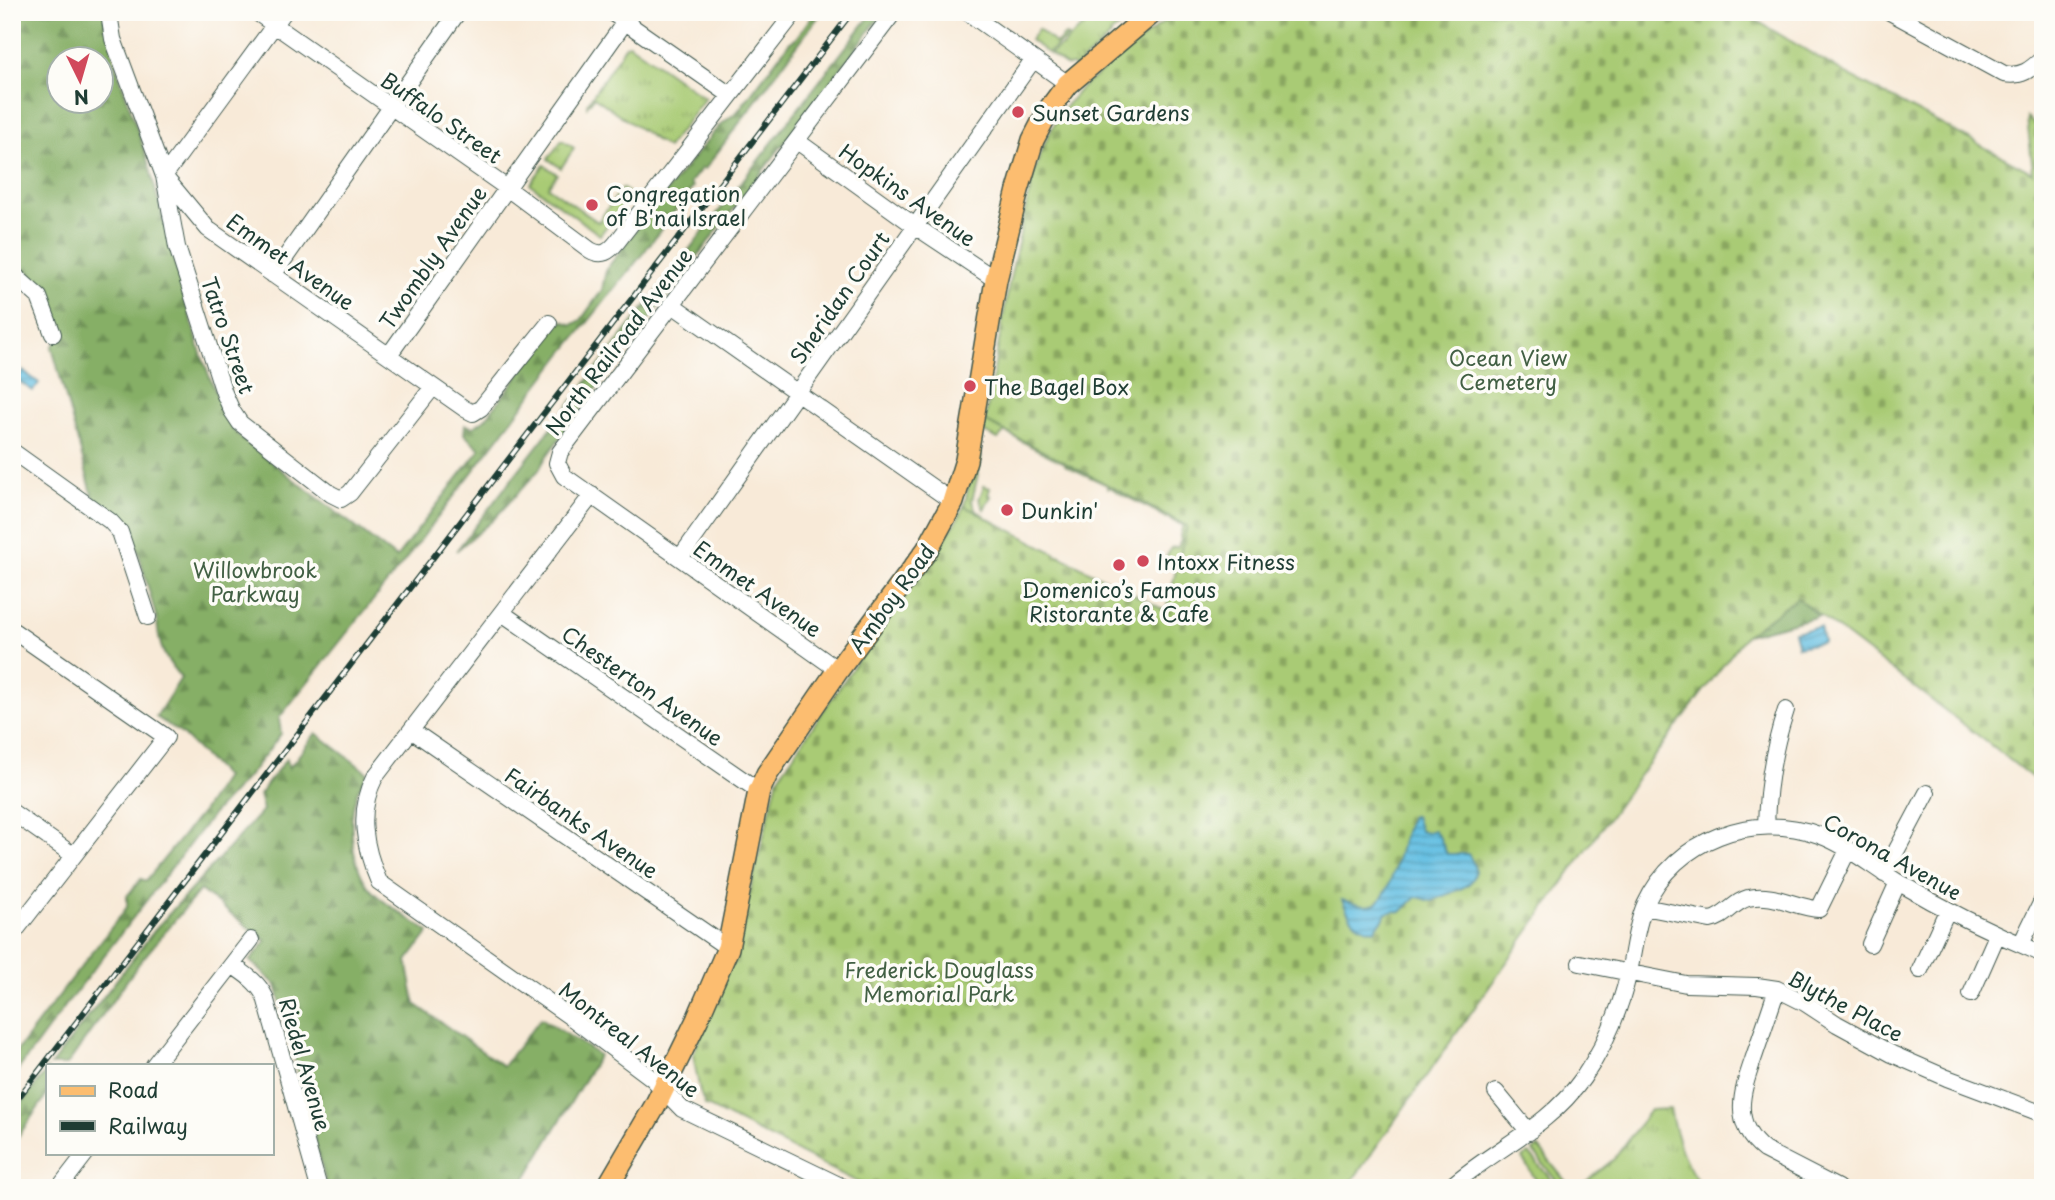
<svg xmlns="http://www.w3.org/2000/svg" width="2055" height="1200" font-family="'Playpen Sans',sans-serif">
	<defs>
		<pattern id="grass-tufts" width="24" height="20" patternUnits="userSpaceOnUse" patternTransform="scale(1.75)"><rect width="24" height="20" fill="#a9cb74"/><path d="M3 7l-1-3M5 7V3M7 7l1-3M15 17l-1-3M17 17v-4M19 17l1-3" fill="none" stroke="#89a660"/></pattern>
		<pattern id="forest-firs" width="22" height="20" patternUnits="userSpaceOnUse" patternTransform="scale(1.75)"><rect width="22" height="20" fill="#86af66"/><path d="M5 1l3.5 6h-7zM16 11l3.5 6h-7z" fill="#6d9055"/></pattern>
		<pattern id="cemetery-stones" width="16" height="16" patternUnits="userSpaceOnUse" patternTransform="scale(1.75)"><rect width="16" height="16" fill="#a9cb74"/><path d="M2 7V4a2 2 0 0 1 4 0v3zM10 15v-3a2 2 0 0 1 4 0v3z" fill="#89a660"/></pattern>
		<pattern id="water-rules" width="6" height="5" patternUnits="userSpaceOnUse" patternTransform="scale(1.75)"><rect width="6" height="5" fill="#65c0e3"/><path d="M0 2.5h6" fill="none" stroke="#539db9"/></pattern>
	</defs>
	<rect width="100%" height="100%" fill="#fdfcf7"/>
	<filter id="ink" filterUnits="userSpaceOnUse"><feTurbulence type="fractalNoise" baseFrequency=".0143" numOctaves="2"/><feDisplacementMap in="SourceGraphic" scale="14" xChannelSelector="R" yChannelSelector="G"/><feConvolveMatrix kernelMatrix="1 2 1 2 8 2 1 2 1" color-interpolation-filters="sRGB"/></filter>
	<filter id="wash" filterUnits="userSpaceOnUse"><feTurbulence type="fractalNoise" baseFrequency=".00686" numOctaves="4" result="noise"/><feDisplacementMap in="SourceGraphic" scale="28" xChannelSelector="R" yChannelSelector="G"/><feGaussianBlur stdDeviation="1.57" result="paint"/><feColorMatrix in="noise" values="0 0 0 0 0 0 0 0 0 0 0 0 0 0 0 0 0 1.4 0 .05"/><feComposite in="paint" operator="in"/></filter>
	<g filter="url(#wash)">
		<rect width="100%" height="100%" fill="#f8ead8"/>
		<path fill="url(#grass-tufts)" stroke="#648454" stroke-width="2" d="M1097,12h43l-28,20 -2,2 1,2 -36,32 -3,-3 -5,1 -17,-12 13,-9z
			M1038,29l18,15 9,-9 3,2 -20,16 -18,-13z
			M629,44l76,54 -38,50 -73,-51 -7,9v-2l39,-59z
			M562,140l12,8 -13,20 -13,-9z
			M544,165l13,9 -9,13 50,35 24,-34 9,6 -31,41 -70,-51z
			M985,421l202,105 -9,38 -12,-6 5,-10 7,-1 3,-7 -1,-4 3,-11 -13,-5 -2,-3 -2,1c-18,-13 -38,-18 -56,-31l-2,1 -1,-3 -42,-20v-2c-21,-9 -41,-20 -60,-31l-7,7 -16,-8z
			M976,456h5v4l-9,41 3,8 11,8 -22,-11z
			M1670,1109c6,29 14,56 33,79h-125l36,-29 36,-49z
			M1538,1147l33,41h-9l-29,-37z
			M1529,1153l29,35h-17l-19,-30z"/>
		<path fill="url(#forest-firs)" stroke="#52764d" stroke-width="2" fill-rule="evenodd" d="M12,12h94l9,51 33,99 32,121 22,74 22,57 9,16 12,12 151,116 84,-109 -16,-15 1,-9 9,2 11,-8 69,-90 9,-8 9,4 9,-5 21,-30 4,-20 35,-47 77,-96 20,-16 51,-68 7,-5 19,-26h7l-117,157 -3,-1 -12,15 3,4 -52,69 -78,97 -160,210 -124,155 2,16 -31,40 -37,40 -144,187 -57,77v-21l115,-150v-11l14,-17 5,2 56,-69 23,-35 -43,-43 -26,-17 25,-39c-18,-22 -22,-30 -24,-58l-26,-95 -38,-28 -41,-150 8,-10 -12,-42 -36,-34zM60,60h42v42h-42z
			M873,12h11l-291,381 -47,64 -7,13 -46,50 -37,31z
			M1797,598l22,18 -73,19z
			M316,733l52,40c-4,7 -8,13 -11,20 -10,28 -6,75 15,98 13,14 40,29 57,41l-22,29 8,43 88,62 38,-48 58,37 -79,133h-193l-51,-203 -26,-24 16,-20 -66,-51 -60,72 -73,103h-16l107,-139 105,-116 -4,-15 27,-36 3,9z
			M47,1070v25l-35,50v-29z"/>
		<path fill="url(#cemetery-stones)" stroke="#648454" stroke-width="2" d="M1176,12h566l104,62 187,99 -6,-55 16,13v655l-55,-43 -191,-145 -51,37 -116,153 -283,400h-478l-164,-83 -5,-13 -7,-37 41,-99 44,-178 75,-111 102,-143 9,-18 202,105 21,-85 -202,-105 25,-142 22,-99 11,-33 17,-34 20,-24z"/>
		<path fill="#a9cb74" stroke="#648454" stroke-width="2" d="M984,486l6,2 -2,7 3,1 -7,13 -5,-10z"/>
		<path fill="url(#water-rules)" stroke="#427e8c" stroke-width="2" d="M23,371l16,12 -6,8 -16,-11z
			M1820,627l3,15 -25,5 -4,-15z
			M1411,816h4l5,15 8,1 6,-2 5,6 8,18h21c19,27 -4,34 -25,42 -4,1 -7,4 -11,5 -4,0 -11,-4 -16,-4l-15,15 -6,-1 -9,2 -3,7 -9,10c-20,-3 -24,-12 -32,-30 11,2 22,9 33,4 19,-10 25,-67 36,-88z"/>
	</g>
	<g filter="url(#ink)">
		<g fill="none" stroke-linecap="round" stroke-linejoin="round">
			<g stroke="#40574d" stroke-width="18">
				<path id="minor" d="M113,12l-3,8 3,19 51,137 44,53 257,180 8,4 8,-5 68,-85
					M256,12l251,176 83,62c12,7 19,2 27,-8l178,-230
					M284,12l-120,164 13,71 47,146 8,18 8,12 91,71 10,5 9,-6 83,-106
					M611,12l119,83
					M967,12l101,72
					M1890,12l114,62c18,3 26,-4 39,-16
					M797,141l118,85 81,54
					M12,273l27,24 14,37
					M273,275l185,-263
					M671,304l282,198
					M389,355l243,-343
					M12,451l98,70 10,11 28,85
					M592,495l-217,282c-18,35 -11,70 4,105l197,139 76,57 30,31 163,79
					M680,558l353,-498
					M502,613l257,178
					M12,630l154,107 -154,198
					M838,670l-274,-194 -7,-13 3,-11 334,-440
					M411,730l317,218
					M12,812l61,43
					M1766,826c1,-41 7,-77 20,-116
					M1884,874l43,-81
					M1644,907l66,13c15,-2 23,-18 38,-22 26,-6 48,10 71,11l29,-59
					M1870,944l28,-62
					M2021,944l22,-45
					M1580,963l106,21 71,2 20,3 28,14 32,21 55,30 55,24 96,36
					M232,965c13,9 26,17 33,32l54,191
					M1920,970l27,-59
					M1777,989c-7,21 -14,41 -21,62 -12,36 -28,70 8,99l74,38
					M1971,994l26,-59
					M154,1065l97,-125
					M1496,1092l33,40
					M59,1188l27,-35
					M1449,1188c45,-40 98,-59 134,-110 23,-33 37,-68 46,-106 5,-22 7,-47 16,-67 30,-66 108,-94 174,-70 28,10 52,31 77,46 47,28 96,52 147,73"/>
			</g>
			<g stroke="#40574d" stroke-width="24">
				<path id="major" d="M607,1188l48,-82 42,-86 31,-72 31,-157 8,-17 71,-104 89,-120 26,-48 13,-42 30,-180 22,-90 15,-50 15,-29 20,-27 85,-72"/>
			</g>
			<use href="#minor" stroke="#fff" stroke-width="16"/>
			<use href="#major" stroke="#fcbd6f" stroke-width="21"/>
			<g stroke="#1f3d34" stroke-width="6">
				<path id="rail" d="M12,1106l840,-1094"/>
			</g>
			<use href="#rail" stroke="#fdfcf7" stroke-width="3.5" stroke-dasharray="10" stroke-linecap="butt"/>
		</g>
	</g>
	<g fill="#d1495b" stroke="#fdfcf7" stroke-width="2.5">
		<circle cx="1018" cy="112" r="7"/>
		<circle cx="592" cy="205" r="7"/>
		<circle cx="970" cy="386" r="7"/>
		<circle cx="1007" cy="510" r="7"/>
		<circle cx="1143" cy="561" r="7"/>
		<circle cx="1119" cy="565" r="7"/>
	</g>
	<g text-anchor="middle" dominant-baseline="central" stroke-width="7" stroke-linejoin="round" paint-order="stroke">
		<g font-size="21" fill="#1f3d34" stroke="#fdfcf7" text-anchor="start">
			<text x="1032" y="112">Sunset Gardens</text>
			<text x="606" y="193">Congregation<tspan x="606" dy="24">of B'nai Israel</tspan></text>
			<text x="984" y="386">The Bagel Box</text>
			<text x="1021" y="510">Dunkin'</text>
			<text x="1157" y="561">Intoxx Fitness</text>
			<text x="1119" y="589" text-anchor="middle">Domenico’s Famous<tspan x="1119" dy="24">Ristorante &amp; Cafe</tspan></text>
		</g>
		<g font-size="21" fill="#1f3d34" stroke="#fdfcf7">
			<text transform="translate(442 117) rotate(35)">Buffalo Street</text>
			<text transform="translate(908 194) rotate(35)">Hopkins Avenue</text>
			<text transform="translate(432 257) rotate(-55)">Twombly Avenue</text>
			<text transform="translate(291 261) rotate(35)">Emmet Avenue</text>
			<text transform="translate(839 297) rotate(-55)">Sheridan Court</text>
			<text transform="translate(229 335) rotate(71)">Tatro Street</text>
			<text transform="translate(618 341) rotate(-53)">North Railroad Avenue</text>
			<text transform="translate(758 588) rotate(35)">Emmet Avenue</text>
			<text transform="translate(891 598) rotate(-54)">Amboy Road</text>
			<text transform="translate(643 685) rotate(35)">Chesterton Avenue</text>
			<text transform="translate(582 822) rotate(34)">Fairbanks Avenue</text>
			<text transform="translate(1893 856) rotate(29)">Corona Avenue</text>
			<text transform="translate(1846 1005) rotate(28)">Blythe Place</text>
			<text transform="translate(630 1039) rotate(38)">Montreal Avenue</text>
			<text transform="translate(306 1064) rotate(74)">Riedel Avenue</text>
		</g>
		<g font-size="21" fill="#426044" stroke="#fdfcf7">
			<text x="1508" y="357">Ocean View<tspan x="1508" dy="24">Cemetery</tspan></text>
			<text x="255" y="569">Willowbrook<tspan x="255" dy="24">Parkway</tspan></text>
			<text x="939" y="969">Frederick Douglass<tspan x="939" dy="24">Memorial Park</tspan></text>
		</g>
	</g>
	<rect width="2055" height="1200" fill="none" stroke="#fdfcf7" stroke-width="42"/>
	<rect x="46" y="1064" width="228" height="91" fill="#fdfcf7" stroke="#a4b0a9" stroke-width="2"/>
	<rect x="60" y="1086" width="35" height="10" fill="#fcbd6f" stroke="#a4b0a9" stroke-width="2"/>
	<text x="108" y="1098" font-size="21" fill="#1f3d34">Road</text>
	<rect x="60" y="1121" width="35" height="10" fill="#1f3d34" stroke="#a4b0a9" stroke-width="2"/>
	<text x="108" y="1134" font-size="21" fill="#1f3d34">Railway</text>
	<g transform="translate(80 80) rotate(175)"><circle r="33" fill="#fdfcf7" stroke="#a4b0a9" stroke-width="2"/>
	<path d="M0-5L12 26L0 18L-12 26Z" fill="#d1495b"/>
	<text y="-10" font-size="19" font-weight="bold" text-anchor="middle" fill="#1f3d34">N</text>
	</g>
</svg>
